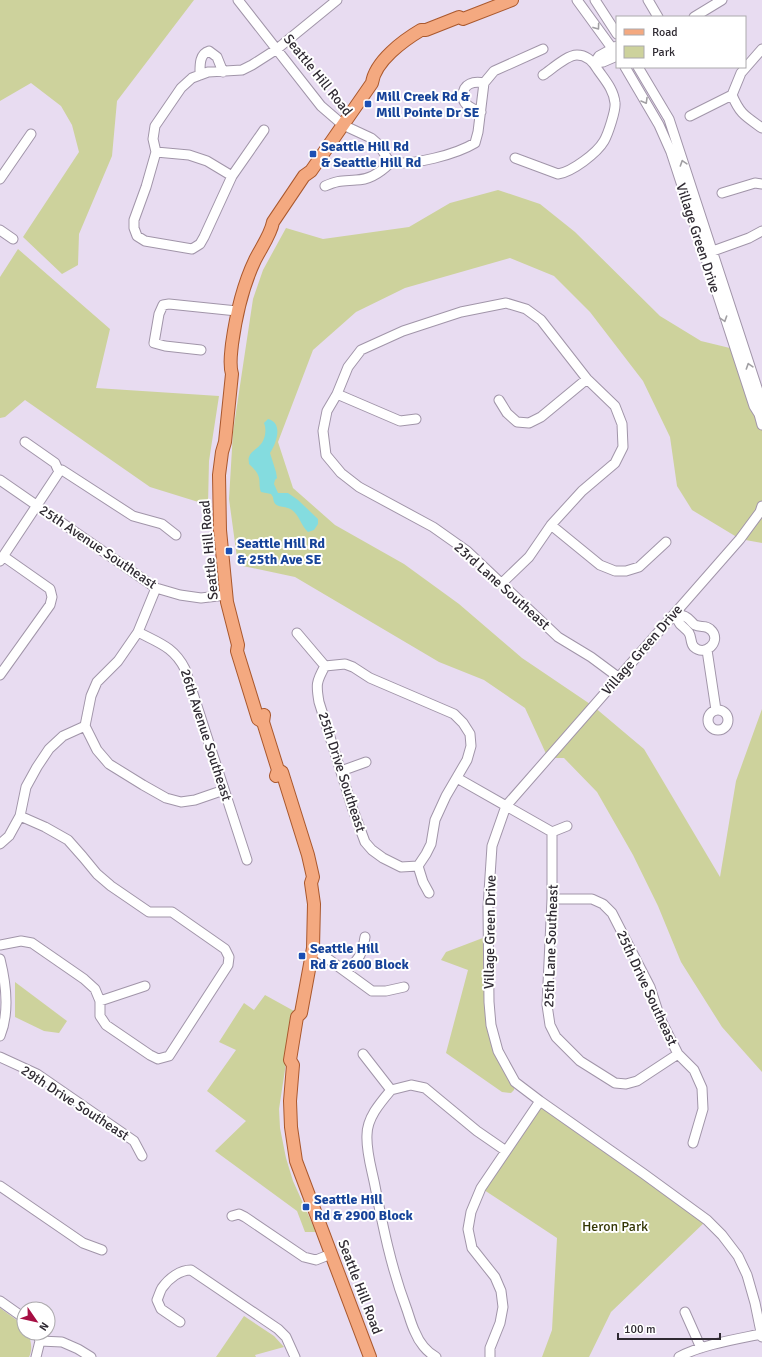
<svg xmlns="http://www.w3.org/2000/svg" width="762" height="1357" font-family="Signika,sans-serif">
	<rect width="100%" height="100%" fill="#e8dcf1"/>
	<path fill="#cdd29c" d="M0,0h194l-77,101 -5,55 -33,78 -1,31 -16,9 -39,-37 56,-85 -7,-27 -11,-19 -30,-23 -31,18z
		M498,190l42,14 35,28 85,84 41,25 33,8 28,64v130l-22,-4 -48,-29 -15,-24 -7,-49 -27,-56 -53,-69 -36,-36 -44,-18 -105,30 -49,24 -43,38 -35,92 15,46 42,37 69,39 55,40 63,54 71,48 51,43 76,128 16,-96 26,-72v363l-40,-45 -41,-65 -23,-56 -25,-51 -36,-63 -33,-34h-16l-23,-50 -41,-28 -45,-18 -144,-85 -57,-12 -9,-66 4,-67 20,-133 10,-29 23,-42 37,11 86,-12 41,-24z
		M18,249l92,80 -14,59 123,8 -10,65 -1,44 -58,-18 -125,-87 -20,17 -5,1v-141z
		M488,936l3,89 24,57 -1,8 -3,3 -9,-1 -56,-39 22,-83 -27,-10 5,-8z
		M15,982l52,39 -8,12 -15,-2 -29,-14z
		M265,995l29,16 -15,98 1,19 6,30 7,23 23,51h-11l-8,-21 -82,-60 31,-30 -39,-30 29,-41 -17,-8 25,-39 10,7z
		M540,1101l167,119 -96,92 -22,45h-47l10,-27 5,-92 -76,-50z
		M0,1308l22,16 2,4v5h4c3,8 5,16 1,24h-29z
		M244,1316l30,20 10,11 -29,8 1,2h-40z"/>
	<path fill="#84dcdf" d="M268,419c16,4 8,25 2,34l6,19 1,6 -2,2 -1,4 4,9h10l10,7 20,19v5l-4,6 -6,2c-6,-5 -9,-17 -16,-22 -9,-6 -18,0 -19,-13l-2,-3 -10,-2c-2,-5 -1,-9 -2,-14 -1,-6 -6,-10 -10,-14 0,-3 -1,-5 0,-7 2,-6 8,-8 11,-12 5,-5 7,-15 4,-22z"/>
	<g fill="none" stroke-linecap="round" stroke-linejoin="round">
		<g stroke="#a195a9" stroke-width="11">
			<path id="minor" d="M238,0l83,106 22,19 28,13 8,7 11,18
				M577,0l40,55
				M595,0l22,34
				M648,0l10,17
				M694,17l28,-17
				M762,49l-21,24 -9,22c8,19 13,21 30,33
				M594,63l5,-7 18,-10
				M594,63l9,-1 14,-6
				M625,67l34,58 12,27 83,254 5,8 3,11
				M638,67l31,52 93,284 -3,11
				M200,75c0,-9 -1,-21 9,-24l8,6 6,15
				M481,112c-6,-2 -11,-4 -15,-8 -2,-2 -3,-5 -3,-8 0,-13 11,-15 21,-13
				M690,116l42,-21
				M264,130l-32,46 -28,61 -4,7 -8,5 -47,-8 -8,-5 -3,-8v-8l12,-33 10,-35 -3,-13 2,-13 26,-38 11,-10 16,-6 34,-2 10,-5 25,-16 60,-49
				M156,152l33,3 18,6 25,15
				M515,158l43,16c14,-2 39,-21 46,-33 4,-7 12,-31 11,-38 -1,-13 -10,-23 -17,-33 -4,-7 -11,-15 -21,-15 -10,0 -25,14 -34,20
				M390,163c24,2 65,-8 85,-20l3,-11 6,-49 10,-12 49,-22
				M0,179l31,-45
				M325,186c14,-6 17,-5 31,-6 14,0 25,-8 34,-17
				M722,193l33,-10 7,1
				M0,230l13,9
				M713,251l36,-13 13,-7
				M201,350l-36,-4 -11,-3 5,-29 4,-9 6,-1 68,7
				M337,394l63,27 16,-2
				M499,400l8,13 10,9 12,1 12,-6 46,-38
				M25,442l30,21 4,9
				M0,480l156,108 24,7 21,3 25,-3
				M762,506l-2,6 -20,27 -234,267 -14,40 -4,61 1,95 2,23 7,26 17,31 25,19 104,73 63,46 15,15 16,21 9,19 8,28 7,34
				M551,525l49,40 15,6h11l13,-4 27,-25
				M0,561l59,-89 3,-2 71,46 29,8 14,11
				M502,583l27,-26 22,-32 31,-34 33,-28 8,-16 -1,-23 -7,-18 -28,-27 -46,-59 -15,-11 -20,-6 -45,9 -58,19 -42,19 -13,17 -11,27 -10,17 -4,20 3,24 15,18 18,14 74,40 34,24 91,86 33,20 27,20
				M674,614c4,1 9,1 12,3 4,2 6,6 9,8 6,3 12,-1 17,6 9,11 -7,26 -18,16 -4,-4 -2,-9 -5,-14 -2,-3 -6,-6 -9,-9 -2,-3 -4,-7 -6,-10z
				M138,632c21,11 36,15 47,37l62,191
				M297,633l28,33
				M707,650l9,60
				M325,666l20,-2 8,3 17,11 84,36 9,9 7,11 1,12 -4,14 -21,36 -11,24 -4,24 -5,10 -8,12
				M325,666c-9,16 -9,19 -6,36l33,105 13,35 7,8 11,8 18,9 17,-1
				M0,675l50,-70 2,-8 -2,-8 -47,-33
				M708 720a10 10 0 1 1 20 0a10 10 0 1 1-20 0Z
				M85,726l12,24 12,14 34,21 23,13 15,4 14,-2 29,-10
				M85,726l6,-30 6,-14 21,-21 20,-29 18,-44
				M341,771l25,-9
				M457,778l95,54v67l-5,106 3,20 6,12 24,24 35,22 11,1 11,-3 41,-27
				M552,832l15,-6
				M0,844l9,-8 11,-20 6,-29 11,-20 12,-18 14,-13 22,-10
				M418,866l5,16 6,11
				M552,899h40l11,5 9,9 38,74 10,31 18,36 16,16 8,18 1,21 -10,34
				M0,945l21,-4 11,2 52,36 11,10 5,12v15l6,9 44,30 8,4 11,-3 59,-91 1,-8 -4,-8 -53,-37h-23l-38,-26 -14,-12 -14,-17 -15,-17 -23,-13 -25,-11
				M313,948l59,43h14l18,-4
				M0,959c6,24 10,53 0,77
				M346,972c13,-14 16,-16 19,-35
				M100,1001l45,-15
				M363,1054l28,36 20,-5 14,3 52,43 29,20
				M0,1057l37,17 97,67 8,15
				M391,1090c-11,13 -24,28 -24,45 -1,17 5,35 8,51 8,41 16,81 31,121 3,8 5,17 9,25 4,10 12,20 21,25
				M0,1186l83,57 19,7
				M232,1216l7,-2 6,3 59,40 12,3 15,-6
				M0,1301l24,17
				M685,1312l16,36
				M180,1322l-19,-13 -4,-9c2,-4 3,-9 5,-12 7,-10 18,-18 29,-18l87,59 8,8 9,20
				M40,1341l22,1 16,7 13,8
				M36,1357l4,-16 -3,-8
				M490,1357v-9l10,-25 3,-16 -2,-16 -6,-14 -23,-29 -4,-19 3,-17 10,-24 59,-87
				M679,1357c21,-12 58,-18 82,-23"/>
		</g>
		<g stroke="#aa582d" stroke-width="14">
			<path id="major" d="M264,715l-1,7 15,48 -2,6
				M263,722l-5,-3 -21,-68 1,-6 -11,-43 -7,-72 -1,-55 3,-23 3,-10 7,-68c-3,-10 -1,-19 0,-30 4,-29 10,-57 23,-84 6,-12 16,-26 18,-38l31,-46 7,-5 61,-88c3,-22 32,-43 49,-53h5l33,-13 4,2 49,-19
				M278,770l4,2 26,83 5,22 -2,6 3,21 -1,44 -12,65 -4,4 -7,43 3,5 -3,36 1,26 5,34 74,196"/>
		</g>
		<use href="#minor" stroke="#fff" stroke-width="9"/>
		<use href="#major" stroke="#f4a980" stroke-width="12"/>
	</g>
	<defs><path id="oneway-chevron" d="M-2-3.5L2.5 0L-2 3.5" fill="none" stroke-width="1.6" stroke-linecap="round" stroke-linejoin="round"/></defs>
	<g stroke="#a19fa3">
		<use href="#oneway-chevron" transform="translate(597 27) rotate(54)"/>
		<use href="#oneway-chevron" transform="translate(645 101) rotate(60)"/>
		<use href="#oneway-chevron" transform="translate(683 163) rotate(-108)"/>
		<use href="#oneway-chevron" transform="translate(724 319) rotate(72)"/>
		<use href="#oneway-chevron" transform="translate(749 366) rotate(-108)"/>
	</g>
	<g fill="#1a4fb4" stroke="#fff" stroke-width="1.5">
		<rect x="364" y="100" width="8" height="8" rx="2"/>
		<rect x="309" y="150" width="8" height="8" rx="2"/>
		<rect x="225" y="547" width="8" height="8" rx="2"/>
		<rect x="298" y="952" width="8" height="8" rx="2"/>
		<rect x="302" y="1203" width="8" height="8" rx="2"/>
	</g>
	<g text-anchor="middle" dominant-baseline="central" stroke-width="4" stroke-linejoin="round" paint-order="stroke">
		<g font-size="14" fill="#2f2a32" stroke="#fff">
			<text transform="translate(318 75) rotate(51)">Seattle Hill Road</text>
			<text transform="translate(698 238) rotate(72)">Village Green Drive</text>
			<text transform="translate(98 547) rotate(34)">25th Avenue Southeast</text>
			<text transform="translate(209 550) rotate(-95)">Seattle Hill Road</text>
			<text transform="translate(502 586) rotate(42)">23rd Lane Southeast</text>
			<text transform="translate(642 650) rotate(-49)">Village Green Drive</text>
			<text transform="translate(206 735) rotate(72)">26th Avenue Southeast</text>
			<text transform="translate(342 772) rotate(72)">25th Drive Southeast</text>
			<text transform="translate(490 932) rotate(-89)">Village Green Drive</text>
			<text transform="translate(551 946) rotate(-88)">25th Lane Southeast</text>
			<text transform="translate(647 988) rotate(65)">25th Drive Southeast</text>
			<text transform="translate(75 1103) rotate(33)">29th Drive Southeast</text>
			<text transform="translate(360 1287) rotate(69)">Seattle Hill Road</text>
		</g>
		<g font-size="14" font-weight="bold" fill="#164399" stroke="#fff" text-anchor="start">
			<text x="376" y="96">Mill Creek Rd &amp;<tspan x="376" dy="16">Mill Pointe Dr SE</tspan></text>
			<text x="321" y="146">Seattle Hill Rd<tspan x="321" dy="16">&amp; Seattle Hill Rd</tspan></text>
			<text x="237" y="543">Seattle Hill Rd<tspan x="237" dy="16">&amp; 25th Ave SE</tspan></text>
			<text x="310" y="948">Seattle Hill<tspan x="310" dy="16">Rd &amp; 2600 Block</tspan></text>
			<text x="314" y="1199">Seattle Hill<tspan x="314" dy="16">Rd &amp; 2900 Block</tspan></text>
		</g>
		<g font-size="14" fill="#343704" stroke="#fff">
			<text x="615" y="1226">Heron Park</text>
		</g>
	</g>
	<rect x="616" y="16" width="130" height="52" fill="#ffffff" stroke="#acaaad"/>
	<rect x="624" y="29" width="20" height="6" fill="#f4a980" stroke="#acaaad"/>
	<text x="652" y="36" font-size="12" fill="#2f2a32">Road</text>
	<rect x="624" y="46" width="20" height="12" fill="#cdd29c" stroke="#acaaad"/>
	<text x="652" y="56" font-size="12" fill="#2f2a32">Park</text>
	<g transform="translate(36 1321) rotate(124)"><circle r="19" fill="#ffffff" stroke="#acaaad"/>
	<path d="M0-3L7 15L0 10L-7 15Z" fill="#a60e43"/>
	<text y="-6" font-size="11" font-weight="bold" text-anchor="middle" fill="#2f2a32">N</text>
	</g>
	<path d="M618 1333v6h102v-6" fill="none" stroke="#2f2a32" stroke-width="2"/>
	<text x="624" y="1333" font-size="12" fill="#2f2a32" stroke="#ffffff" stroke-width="3" paint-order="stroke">100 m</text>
</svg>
